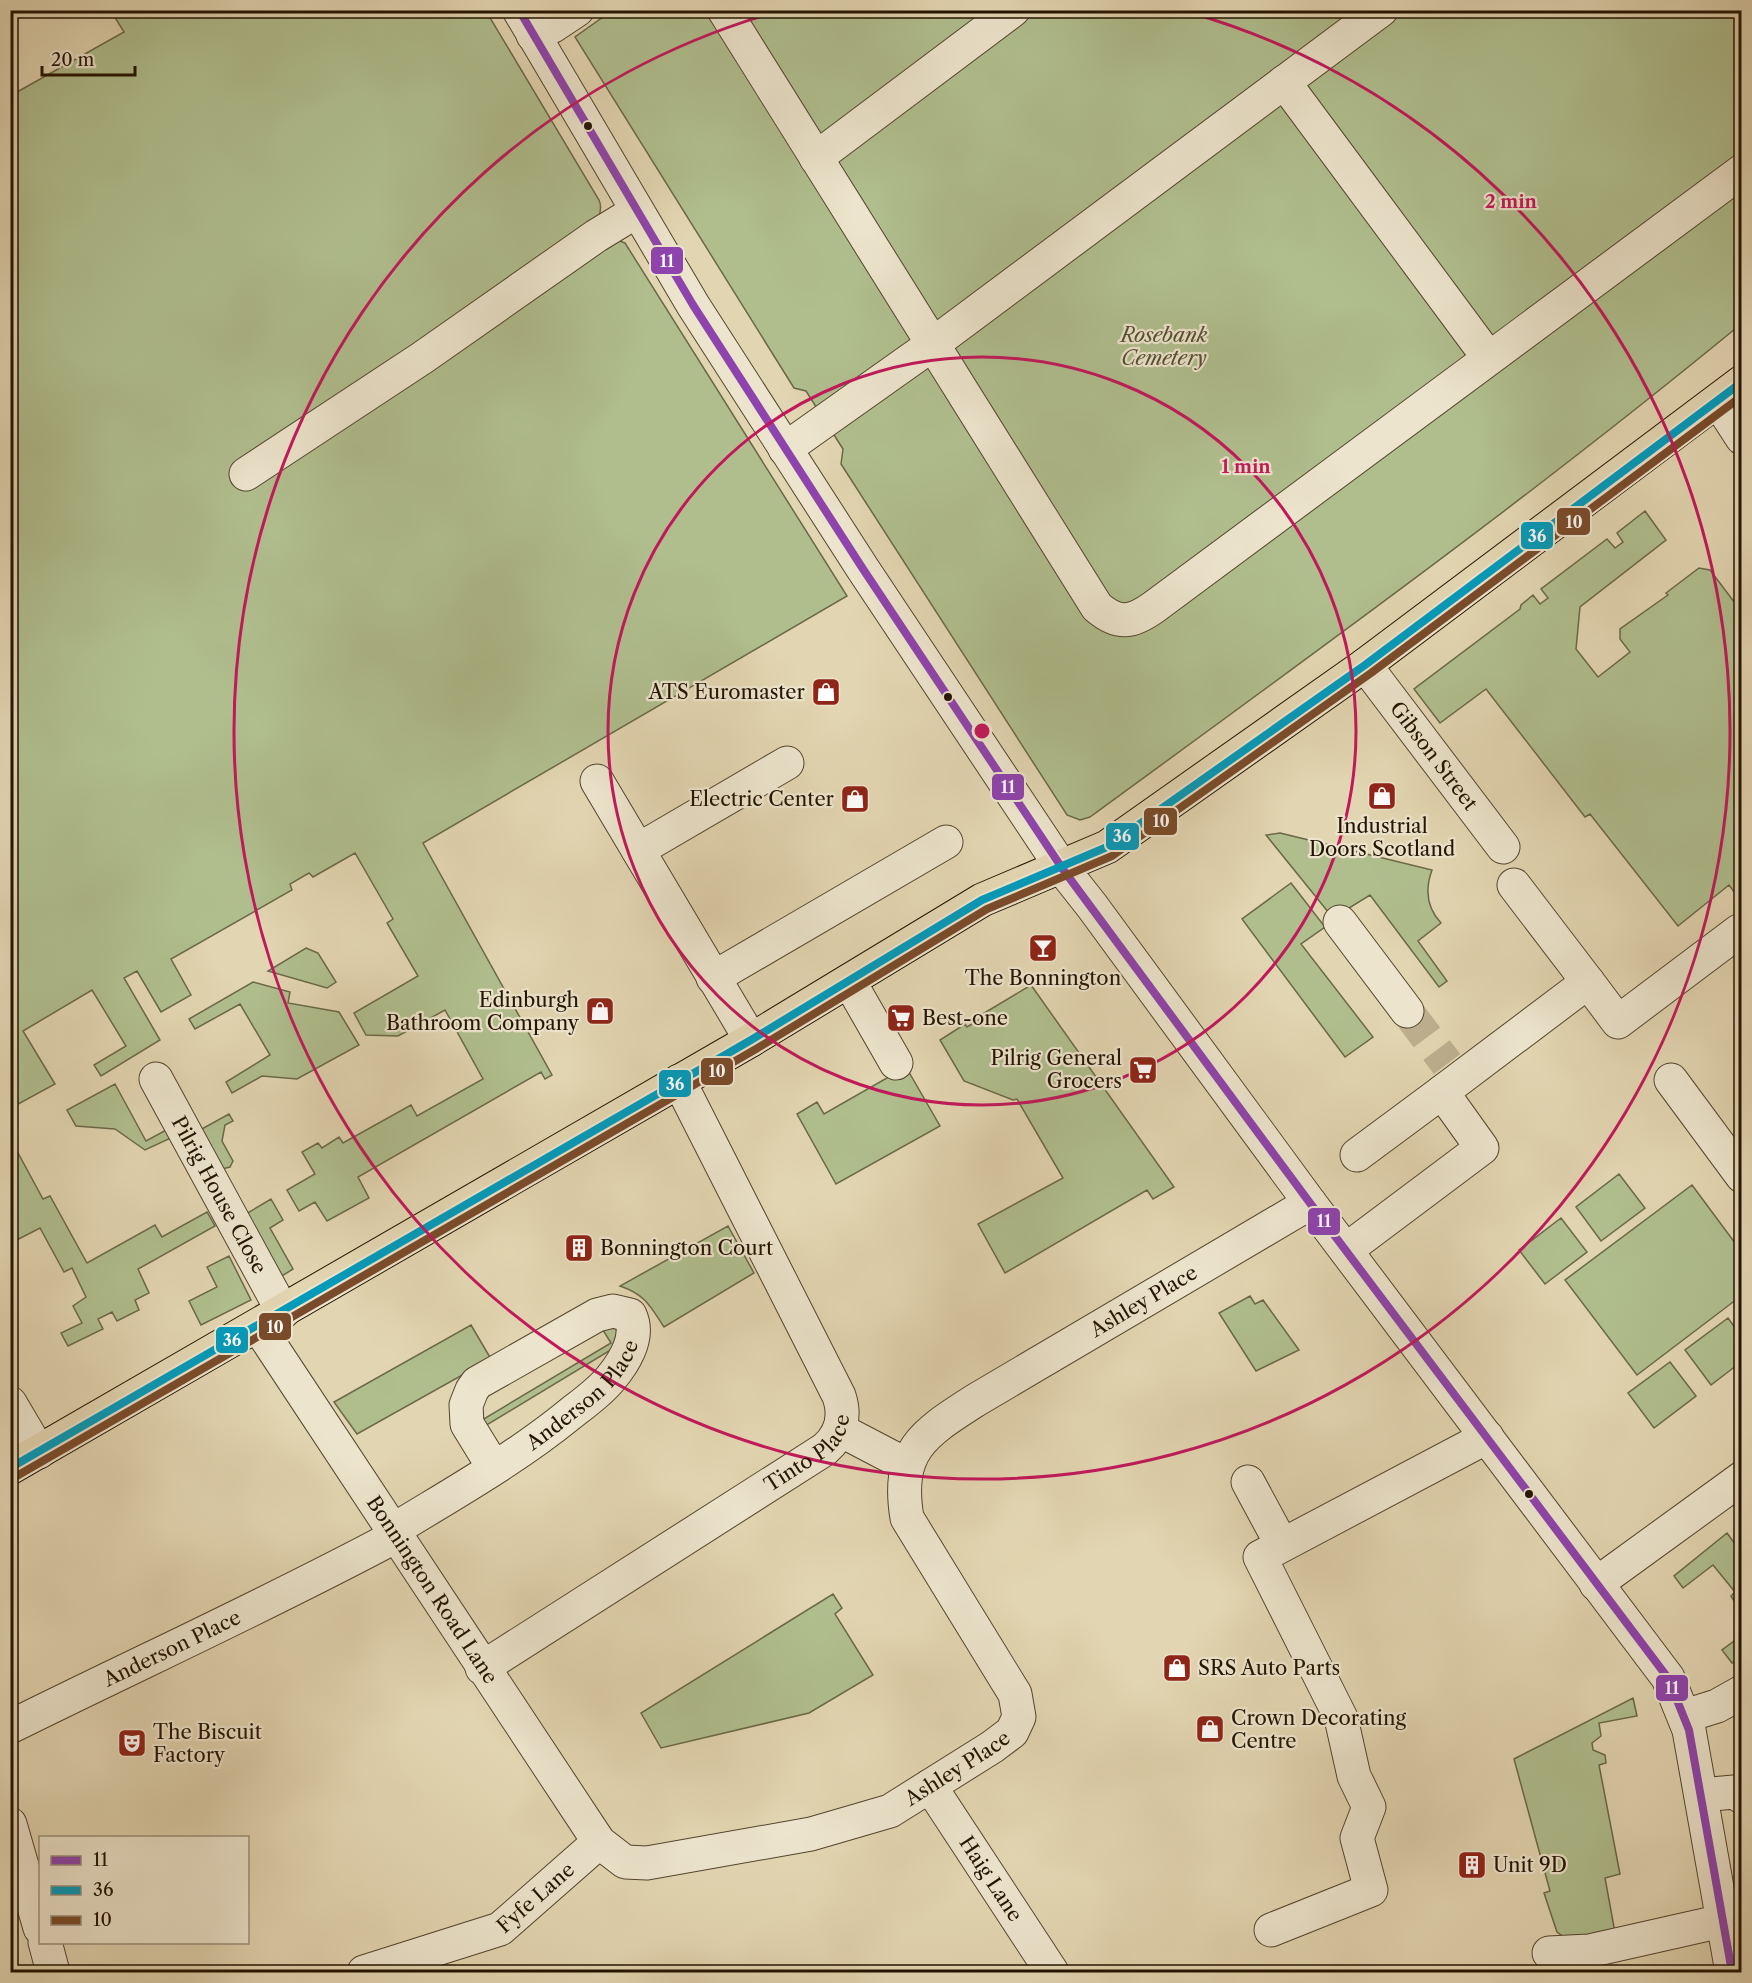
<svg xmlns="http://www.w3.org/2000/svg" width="1752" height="1983" font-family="'Libre Caslon Text',serif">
	<rect width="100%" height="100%" fill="#e2d5b1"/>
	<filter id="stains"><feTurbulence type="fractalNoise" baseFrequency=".00333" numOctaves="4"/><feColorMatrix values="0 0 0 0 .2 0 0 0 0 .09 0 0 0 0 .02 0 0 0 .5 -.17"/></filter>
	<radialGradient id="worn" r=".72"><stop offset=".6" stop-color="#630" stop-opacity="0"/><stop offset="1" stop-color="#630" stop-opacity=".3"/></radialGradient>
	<path fill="#b0be8e" stroke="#6a6848" stroke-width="1.5" d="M613,10l1128,1v313c-210,173 -432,333 -651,493l-10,3 -13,-5 -226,-351 2,-15 -37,-58 -12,-3 -219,-351z
		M111,11h375l113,189c3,7 1,7 1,14 0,12 15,26 25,29l222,353 -424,247 129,232 -7,4 -4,-7 -183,105 11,21 -42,23 -12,-19 -16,9 -12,-21 28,-16 -13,-22 16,-9 4,5 17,-11 4,6 68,-38 6,11 66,-37 -38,-69 -47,26 -32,-1 -12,-22 64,-37 -31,-53 6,-4 -38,-66 -42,24 -4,-4 -19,11 2,6 -121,69 20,36 -30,17 -24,-41 -13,7 36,62 -59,36 -7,-11 32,-19 -34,-56 -69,41 32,53 -44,24 -1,-1012 114,-64z
		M1645,511l21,29 -86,67 -4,42 22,28 32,-25 -10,-13v-10l48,-34 -2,-2 33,-25 11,2 31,41 -6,4 7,10 -1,276 -12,-16 -51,41 -88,-112 -5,3 -99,-128 -46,34 -26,-34 106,-80 1,-4 12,-10 7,9 8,-6 -7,-9 66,-50 8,9 8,-6 -6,-9z
		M1280,833l152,37c-7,19 -5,38 9,53l-23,18 29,40 -8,6 -69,-92 -37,23 -67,-83z
		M1291,883l34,44 -24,17 72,93 -28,20 -103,-138z
		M306,948l12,5 18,29 -9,6 -59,-17z
		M253,982l37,10 -2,11 51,9 20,33 -62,34 -35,-3 -30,17 -6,-11 44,-27 -30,-51 -45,25 -6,-10z
		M1031,985l143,202 -21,12 -6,-9 -142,83 -27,-49 85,-46 -46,-79 -4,1 -49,-19 -24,-41 25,-16 2,3 16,-10 -2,-2z
		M906,1067l34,59 -104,58 -39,-70 20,-12 7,12z
		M115,1084l31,57 22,-12 5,8 -28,13 -30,-21 -39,-3 -9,-16z
		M229,1114l4,7 -8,4 -3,16 11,20 -3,6 -8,2 -24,-38z
		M11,1140l32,59 7,-3 37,67 68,-38 7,12 45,-25 8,14 -77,43 11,24 -14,7 4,10 -22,11 -5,-9 -14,7 5,10 -35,17 -7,-13 21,-10 -9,-17 13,-9 -14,-29 -8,4 -24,-44 -29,15z
		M1619,1174l26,34 -44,33 -25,-34z
		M1692,1185l49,66v45l-104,79 -72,-95z
		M271,1199l12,21 -13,8 23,41 -11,7 -36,-62z
		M1561,1218l26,34 -42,32 -26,-34z
		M728,1226l26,47 -90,54c-14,-21 -18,-32 -44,-41z
		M229,1256l22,44 -50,25 -12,-24 28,-14 -10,-20z
		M1250,1296l5,8 8,-4 36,50 -43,21 -37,-58z
		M1728,1318l13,18v26l-30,23 -26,-35z
		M471,1325l20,34 -134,75 -23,-32z
		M614,1326l4,7 -4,15 -129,78 -3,-6 129,-77 -10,-16z
		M1670,1362l26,34 -42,32 -26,-35z
		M1727,1533l14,19v60l-10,-16 4,-4 -22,-27 -30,23 -9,-12z
		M833,1594l9,14 -7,6 38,61 -64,38 -148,35 -20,-35z
		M1741,1636v23l-9,4 -10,-13z
		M1633,1698l4,18 -38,7 2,13 -9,7 1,7 12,5 1,8 -7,2 21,109 -15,4 11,60 -52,-1 -7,-5 -13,-39 6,-2 -36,-132z"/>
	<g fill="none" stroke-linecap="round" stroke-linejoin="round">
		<path stroke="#bcae8e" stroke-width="33" stroke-dasharray="33 16" stroke-linecap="butt" d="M1407,1011l40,53"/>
		<g stroke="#53442d" stroke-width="35">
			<g id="minor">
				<path d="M519,10l174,295 170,264 199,299 30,38 218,297 358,475 21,52 43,242"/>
				<path d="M724,10l373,597c22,19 36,15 57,0l588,-436"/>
				<path d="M533,35l20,-9 24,-16"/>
				<path d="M1284,82l204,275"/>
				<path d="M816,158l197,-148"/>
				<path d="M1718,401l24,37"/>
				<path d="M785,449l148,-105 448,-334"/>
				<path d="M246,474l176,-116 174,-122 41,-25"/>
				<path id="s1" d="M1365,665l138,182"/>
				<path d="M597,781l154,259"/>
				<path d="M638,850l149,-87"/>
				<path d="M1340,922l67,89"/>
				<path d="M713,978l233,-136"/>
				<path d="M849,981l47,82"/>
				<path d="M1588,982l30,40 121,-91"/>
				<path id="s2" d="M156,1079l127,233"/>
				<path d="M1671,1080l71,96"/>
				<path d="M1357,1155l85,-63"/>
				<path d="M1346,1250l136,-102 -40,-56 146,-110 -74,-97"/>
				<path id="s3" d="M258,1326l341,516 26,20 22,1 164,-29 79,-23 102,-64 20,-15 7,-15 -4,-23 -108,-176c-11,-68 16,-84 69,-118l334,-197"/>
				<path d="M10,1403l29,49"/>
				<path d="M840,1430l67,35"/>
				<path d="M1248,1482l34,63"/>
				<path id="s4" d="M392,1531c60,-37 123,-72 178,-117 14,-11 30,-22 41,-36 14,-17 29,-42 19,-63l-17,-4 -16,4 -120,68 -5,7 -6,15 1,19 27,44"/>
				<path d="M1596,1584l146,-106"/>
				<path id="s5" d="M482,1668l343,-219c16,-14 21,-33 14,-53l-160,-315"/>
				<path d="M1685,1716l32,-10 25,-14"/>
				<path id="s6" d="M10,1727c129,-64 259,-123 386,-191"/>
				<path id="s7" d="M930,1786l122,186"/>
				<path d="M1701,1795l33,-3 8,5"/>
				<path d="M10,1824l30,104"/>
				<path d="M1271,1930l100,-40 -14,-52 12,-31 -15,-31 -13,-58 -81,-161 227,-120"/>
				<path d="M45,1942l8,30"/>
				<path d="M1549,1953l40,-2 133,-30"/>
				<path id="s8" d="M364,1972l136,-43 99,-87"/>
			</g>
		</g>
		<g stroke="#231301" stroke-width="35">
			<path id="major" d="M10,1468l741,-428 231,-140 125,-53 258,-182 377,-283"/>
		</g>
		<use href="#minor" stroke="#ece4cc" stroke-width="33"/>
		<use href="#major" stroke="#e2d5b1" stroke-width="33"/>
		<g stroke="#ece4cc" stroke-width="12">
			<path id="bus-1" d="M519,10l174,295 170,264 199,299 248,335 358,475 21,52 43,242"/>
		</g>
		<g stroke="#ece4cc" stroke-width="12">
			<path id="bus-2" d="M10,1468l741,-428 231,-140 125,-53 258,-182 377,-283"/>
		</g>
		<g stroke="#ece4cc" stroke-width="12">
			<path id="bus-3" d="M15,1477l741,-428 231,-140 125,-53 259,-183 371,-277"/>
		</g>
		<use href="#bus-1" stroke="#8e44ad" stroke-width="8"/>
		<use href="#bus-2" stroke="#049aba" stroke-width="8"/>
		<use href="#bus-3" stroke="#7a4b2a" stroke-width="8"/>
	</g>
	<g fill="none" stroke="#c2185b" stroke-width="3">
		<circle cx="982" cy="731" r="374"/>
		<path d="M1188 12A748 748 0 1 1 776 12"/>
	</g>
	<defs>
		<g id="shop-square" transform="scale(1.5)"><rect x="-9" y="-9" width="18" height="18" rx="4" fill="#8f2418" stroke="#ece4cc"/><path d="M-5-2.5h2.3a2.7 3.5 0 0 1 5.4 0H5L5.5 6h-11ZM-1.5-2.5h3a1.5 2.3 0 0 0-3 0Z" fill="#fff"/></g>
		<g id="bar-square" transform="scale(1.5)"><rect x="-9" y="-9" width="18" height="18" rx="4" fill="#8f2418" stroke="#ece4cc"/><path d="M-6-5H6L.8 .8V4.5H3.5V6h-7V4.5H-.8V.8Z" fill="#fff"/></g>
		<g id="supermarket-square" transform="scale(1.5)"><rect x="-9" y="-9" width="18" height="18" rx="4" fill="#8f2418" stroke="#ece4cc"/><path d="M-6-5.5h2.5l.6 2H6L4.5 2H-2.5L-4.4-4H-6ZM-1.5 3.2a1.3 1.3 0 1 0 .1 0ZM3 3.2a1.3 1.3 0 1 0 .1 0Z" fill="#fff"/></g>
		<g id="building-square" transform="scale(1.5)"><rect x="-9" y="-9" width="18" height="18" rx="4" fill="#8f2418" stroke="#ece4cc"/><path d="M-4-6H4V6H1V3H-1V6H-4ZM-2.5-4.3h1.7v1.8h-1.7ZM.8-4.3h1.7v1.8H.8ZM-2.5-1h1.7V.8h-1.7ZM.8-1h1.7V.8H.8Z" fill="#fff"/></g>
		<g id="theatre-square" transform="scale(1.5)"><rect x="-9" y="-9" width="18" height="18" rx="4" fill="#8f2418" stroke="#ece4cc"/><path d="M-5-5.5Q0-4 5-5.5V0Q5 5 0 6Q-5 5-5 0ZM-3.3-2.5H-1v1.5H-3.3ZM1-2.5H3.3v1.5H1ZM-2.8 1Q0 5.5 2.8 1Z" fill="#fff"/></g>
	</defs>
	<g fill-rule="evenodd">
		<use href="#shop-square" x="826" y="692"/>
		<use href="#shop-square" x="1382" y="796"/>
		<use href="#shop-square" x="855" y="799"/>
		<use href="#bar-square" x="1043" y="948"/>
		<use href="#shop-square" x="600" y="1011"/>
		<use href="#supermarket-square" x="901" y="1018"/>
		<use href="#supermarket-square" x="1143" y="1070"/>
		<use href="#building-square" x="579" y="1248"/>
		<use href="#shop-square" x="1177" y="1668"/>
		<use href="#shop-square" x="1210" y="1729"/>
		<use href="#theatre-square" x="132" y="1743"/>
		<use href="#building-square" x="1472" y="1865"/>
	</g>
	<g fill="#231301" stroke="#ece4cc" stroke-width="2">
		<circle cx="588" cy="126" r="5"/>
		<circle cx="948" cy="697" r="5"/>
		<circle cx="1529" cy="1494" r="5"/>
	</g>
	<g text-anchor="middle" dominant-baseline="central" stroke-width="4.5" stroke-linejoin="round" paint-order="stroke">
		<g font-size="20" font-style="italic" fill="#544f32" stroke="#ece4cc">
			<text x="1164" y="335">Rosebank<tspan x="1164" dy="23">Cemetery</tspan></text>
		</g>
		<g font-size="20" fill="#231301" stroke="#ece4cc" text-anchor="start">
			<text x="805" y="692" text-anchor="end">ATS Euromaster</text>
			<text x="834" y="799" text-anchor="end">Electric Center</text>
			<text x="1382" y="826" text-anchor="middle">Industrial<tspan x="1382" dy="23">Doors Scotland</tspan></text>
			<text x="1043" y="978" text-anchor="middle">The Bonnington</text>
			<text x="579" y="1000" text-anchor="end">Edinburgh<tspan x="579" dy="23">Bathroom Company</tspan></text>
			<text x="922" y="1018">Best-one</text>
			<text x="1122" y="1058" text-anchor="end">Pilrig General<tspan x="1122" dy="23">Grocers</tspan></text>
			<text x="600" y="1248">Bonnington Court</text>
			<text x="1198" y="1668">SRS Auto Parts</text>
			<text x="1231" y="1718">Crown Decorating<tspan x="1231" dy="23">Centre</tspan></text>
			<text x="153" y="1732">The Biscuit<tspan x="153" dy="23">Factory</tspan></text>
			<text x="1493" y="1865">Unit 9D</text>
		</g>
		<g font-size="20" fill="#231301" stroke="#ece4cc">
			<text stroke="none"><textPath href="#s1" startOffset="114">Gibson Street</textPath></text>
			<text stroke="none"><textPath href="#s2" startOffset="132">Pilrig House Close</textPath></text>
			<text stroke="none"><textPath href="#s3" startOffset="1658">Ashley Place</textPath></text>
			<text stroke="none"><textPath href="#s4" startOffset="236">Anderson Place</textPath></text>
			<text stroke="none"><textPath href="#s5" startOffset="392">Tinto Place</textPath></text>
			<text stroke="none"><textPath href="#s3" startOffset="316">Bonnington Road Lane</textPath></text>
			<text stroke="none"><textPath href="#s6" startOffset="180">Anderson Place</textPath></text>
			<text stroke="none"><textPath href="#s3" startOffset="1002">Ashley Place</textPath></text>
			<text stroke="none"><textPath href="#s7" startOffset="111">Haig Lane</textPath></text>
			<text stroke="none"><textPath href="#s8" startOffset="190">Fyfe Lane</textPath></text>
		</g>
	</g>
	<circle cx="982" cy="731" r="9" fill="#c2185b" stroke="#ece4cc" stroke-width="3"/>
	<g font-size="18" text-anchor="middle" font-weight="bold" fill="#c2185b" stroke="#ece4cc" stroke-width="4.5" stroke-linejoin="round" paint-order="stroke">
		<text x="1511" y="208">2 min</text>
		<text x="1246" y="473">1 min</text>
	</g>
	<g stroke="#ece4cc" stroke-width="2">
		<rect x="650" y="246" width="34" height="29" rx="6" fill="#8e44ad"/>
		<rect x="1556" y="507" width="35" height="29" rx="6" fill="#7a4b2a"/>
		<rect x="1520" y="521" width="34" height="29" rx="6" fill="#049aba"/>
		<rect x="991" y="773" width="34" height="28" rx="6" fill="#8e44ad"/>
		<rect x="1143" y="807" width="35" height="29" rx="6" fill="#7a4b2a"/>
		<rect x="1105" y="822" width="35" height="29" rx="6" fill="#049aba"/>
		<rect x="700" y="1057" width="34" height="29" rx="6" fill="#7a4b2a"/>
		<rect x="658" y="1069" width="34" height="29" rx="6" fill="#049aba"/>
		<rect x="1307" y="1207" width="34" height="29" rx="6" fill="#8e44ad"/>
		<rect x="258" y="1312" width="34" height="29" rx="6" fill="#7a4b2a"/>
		<rect x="215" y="1326" width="34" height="28" rx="6" fill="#049aba"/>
		<rect x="1655" y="1674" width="34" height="28" rx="6" fill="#8e44ad"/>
	</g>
	<g font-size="16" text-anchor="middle" font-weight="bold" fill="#fff">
		<text x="667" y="267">11</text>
		<text x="1574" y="528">10</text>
		<text x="1537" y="542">36</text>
		<text x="1008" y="793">11</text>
		<text x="1161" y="827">10</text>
		<text x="1122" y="842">36</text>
		<text x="717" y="1077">10</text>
		<text x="675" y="1090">36</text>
		<text x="1324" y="1227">11</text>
		<text x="275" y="1333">10</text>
		<text x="232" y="1346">36</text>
		<text x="1672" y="1694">11</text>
	</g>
	<rect width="1752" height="1983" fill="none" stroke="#e2d5b1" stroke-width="36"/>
	<rect x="12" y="12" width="1728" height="1959" fill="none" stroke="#231301" stroke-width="3"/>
	<rect x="18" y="18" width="1716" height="1947" fill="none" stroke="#231301" stroke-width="1.5"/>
	<rect x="39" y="1836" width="210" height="108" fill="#ece4cc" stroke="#9c907b" stroke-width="1.5"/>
	<rect x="51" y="1856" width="30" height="9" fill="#8e44ad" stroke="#9c907b" stroke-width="1.5"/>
	<text x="93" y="1866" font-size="18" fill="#231301">11</text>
	<rect x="51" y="1886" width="30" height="9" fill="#049aba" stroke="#9c907b" stroke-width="1.5"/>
	<text x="93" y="1896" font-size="18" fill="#231301">36</text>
	<rect x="51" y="1916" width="30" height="9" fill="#7a4b2a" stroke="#9c907b" stroke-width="1.5"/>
	<text x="93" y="1926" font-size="18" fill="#231301">10</text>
	<path d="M42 66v9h93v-9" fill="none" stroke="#231301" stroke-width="3"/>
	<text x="51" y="66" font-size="18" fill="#231301" stroke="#ece4cc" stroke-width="4.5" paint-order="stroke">20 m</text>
	<rect width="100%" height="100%" filter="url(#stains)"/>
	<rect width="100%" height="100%" fill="url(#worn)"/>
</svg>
